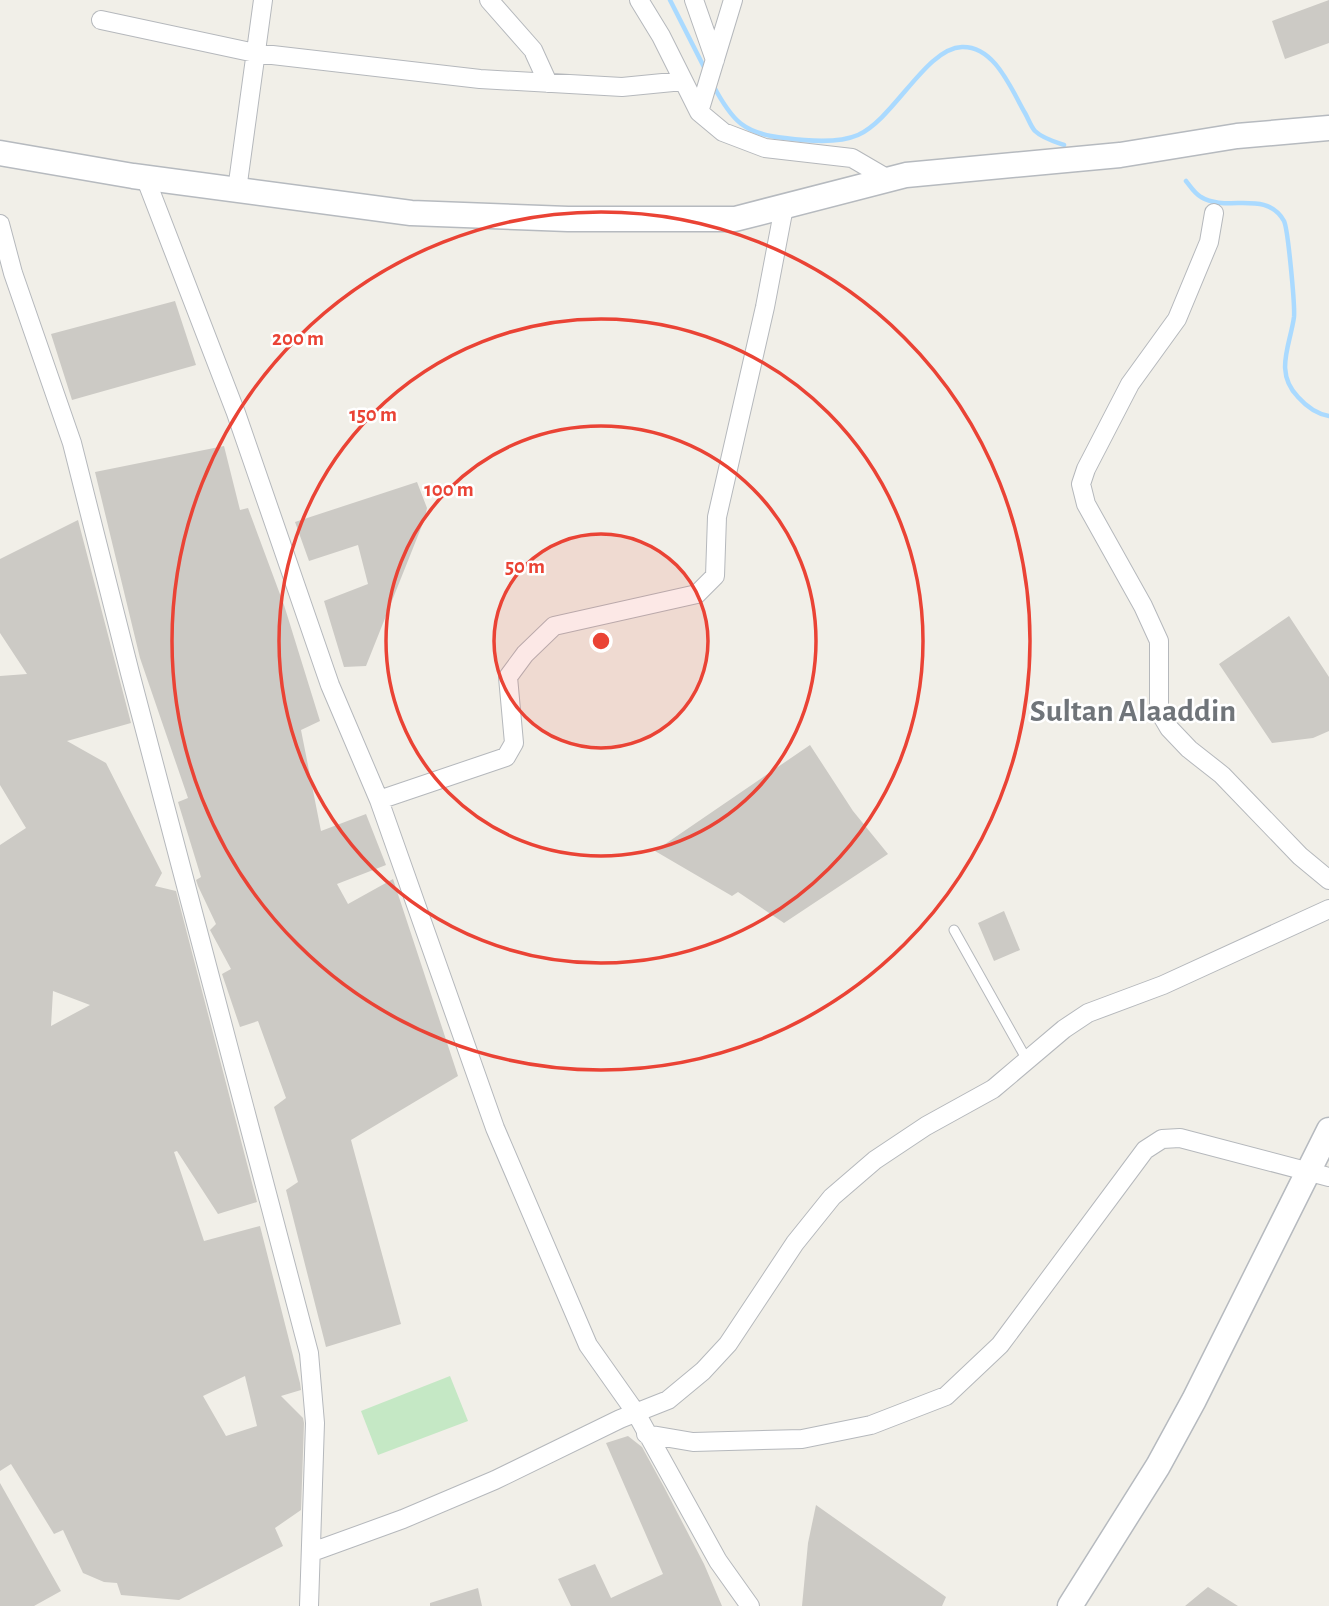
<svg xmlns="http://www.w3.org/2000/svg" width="1329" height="1606" font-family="'Alegreya Sans',sans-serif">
	<rect width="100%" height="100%" fill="#f1efe8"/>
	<path fill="#c5e8c5" d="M450,1376l18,45 -90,34 -17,-44z"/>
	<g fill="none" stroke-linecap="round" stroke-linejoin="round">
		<path stroke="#aadaff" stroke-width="4.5" d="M670,0l36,71
			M713,85c19,36 31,49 72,53 22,3 52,6 73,-3 36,-16 68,-87 104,-88 33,-1 49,42 63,66 3,5 6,14 10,18 7,7 20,11 29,14
			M1186,181c4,5 9,13 15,16 26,16 65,-8 83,24 4,8 11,84 10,96 -4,29 -20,55 4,80 8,9 19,17 31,19"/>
	</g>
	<path fill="#cccac5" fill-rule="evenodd" d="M1329,0v43l-44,16 -13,-38z
		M175,301l21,64 -124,35 -21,-66z
		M224,446l16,64 8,-2 36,97 36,116 -19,9 20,101 45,-17 20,51 -49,19 11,20 45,-25 65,197 -107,64 50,184 -75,23 -40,-157 12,-8 -24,-75 12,-9 -28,-77 -18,6 -18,-53 9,-5 -21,-39 6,-6 -18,-38 -2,-6 5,-3 -23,-75 10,-4 -48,-140 -45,-186z
		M417,482l10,26 -2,10 -59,148 -22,1 -20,-66 44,-17 -10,-39 -49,16 -14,-39z
		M78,520l53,203 -64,18 39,22 56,110 -7,13 21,5 81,311 -39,12 -41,-63 -3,1 30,89 56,-15 40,157 1,7 -20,6 22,22 1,5 -3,87 -26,18 8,18 -104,54 -58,-5 -4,-12 -13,-1 -21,-9 -20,-43 -9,4 -43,-70 -11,7v-626l26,-17 -26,-43v-109l27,-2 -27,-41v-74zM53,991l37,14 -39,21zM245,1376l12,50 -31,10 -23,-40z
		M1289,616l40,61v54l-16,7 -41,5 -53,-79z
		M810,745l43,66 35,43 -104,69 -46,-31 -6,4 -77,-45z
		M1004,911l16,39 -26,11 -16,-38z
		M628,1436l14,11 22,40 40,77 18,42h-151l-13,-27 37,-15 16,34 52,-24 -57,-131z
		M0,1483l61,108 -27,15h-34z
		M816,1505l130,92 -4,9h-140l6,-63z
		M1208,1587l30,19h-53z
		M478,1588l4,18h-52v-3z"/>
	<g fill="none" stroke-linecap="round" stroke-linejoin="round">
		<g stroke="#b5b8bc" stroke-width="11">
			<path id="lane" d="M954,930l73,130"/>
		</g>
		<g stroke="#b5b8bc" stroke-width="20">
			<path id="street" d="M489,0l44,50 15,33
				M639,0l22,36 38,76 24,20 42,16 87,10 36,21
				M694,0l21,60
				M101,20l154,33 225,26 142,8 61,-6
				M699,112l34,-112
				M145,177l91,236 94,272 49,115 116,328 93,217 48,68 82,148 32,45
				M237,190l26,-190
				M1214,213l-5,29 -32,77 -47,65 -44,85 -5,15 5,20 57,102 16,35v70l10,17 20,21 33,26 78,81 29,24
				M0,224l13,49 59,170 58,230 179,680 6,70 -6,183
				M379,800l127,-43 8,-14 -6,-66 17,-23 29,-28 143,-32 18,-18 2,-59 48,-210 19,-100
				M646,1434l47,8 109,-3 69,-14 75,-29 54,-51 145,-195 17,-11 18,-1 149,39
				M312,1552l91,-33 92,-39 125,-61 48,-19 35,-29 25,-27 67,-101 37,-46 43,-37 51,-34 67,-37 71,-60 24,-16 75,-28 166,-76"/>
		</g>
		<g stroke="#b6babf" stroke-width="27">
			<path id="secondary" d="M0,153l133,23 278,37 157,6h167l171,-44 214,-20 117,-19 92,-8
				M1070,1606l88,-140 36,-66 135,-270"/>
		</g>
		<use href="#lane" stroke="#fff" stroke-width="9"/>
		<use href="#street" stroke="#fff" stroke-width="18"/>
		<use href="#secondary" stroke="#fff" stroke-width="24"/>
	</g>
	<circle cx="601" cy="641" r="107" fill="#ea4335" fill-opacity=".12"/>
	<g fill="none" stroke="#ea4335" stroke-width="3.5">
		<circle cx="601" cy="641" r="107"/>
		<circle cx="601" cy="641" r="215"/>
		<circle cx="601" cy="641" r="322"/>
		<circle cx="601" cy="641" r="429"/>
	</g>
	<g text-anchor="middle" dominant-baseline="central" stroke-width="5" stroke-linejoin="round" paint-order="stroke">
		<g font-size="32" font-weight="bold" fill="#70757a" stroke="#fff">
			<text x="1133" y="711">Sultan Alaaddin</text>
		</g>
	</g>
	<circle cx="601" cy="641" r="10" fill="#ea4335" stroke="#fff" stroke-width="3.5"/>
	<g font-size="21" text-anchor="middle" font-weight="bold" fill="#ea4335" stroke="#fff" stroke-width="5" stroke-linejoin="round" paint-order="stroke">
		<text x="298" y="345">200 m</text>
		<text x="373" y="421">150 m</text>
		<text x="449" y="496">100 m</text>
		<text x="525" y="573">50 m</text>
	</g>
</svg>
